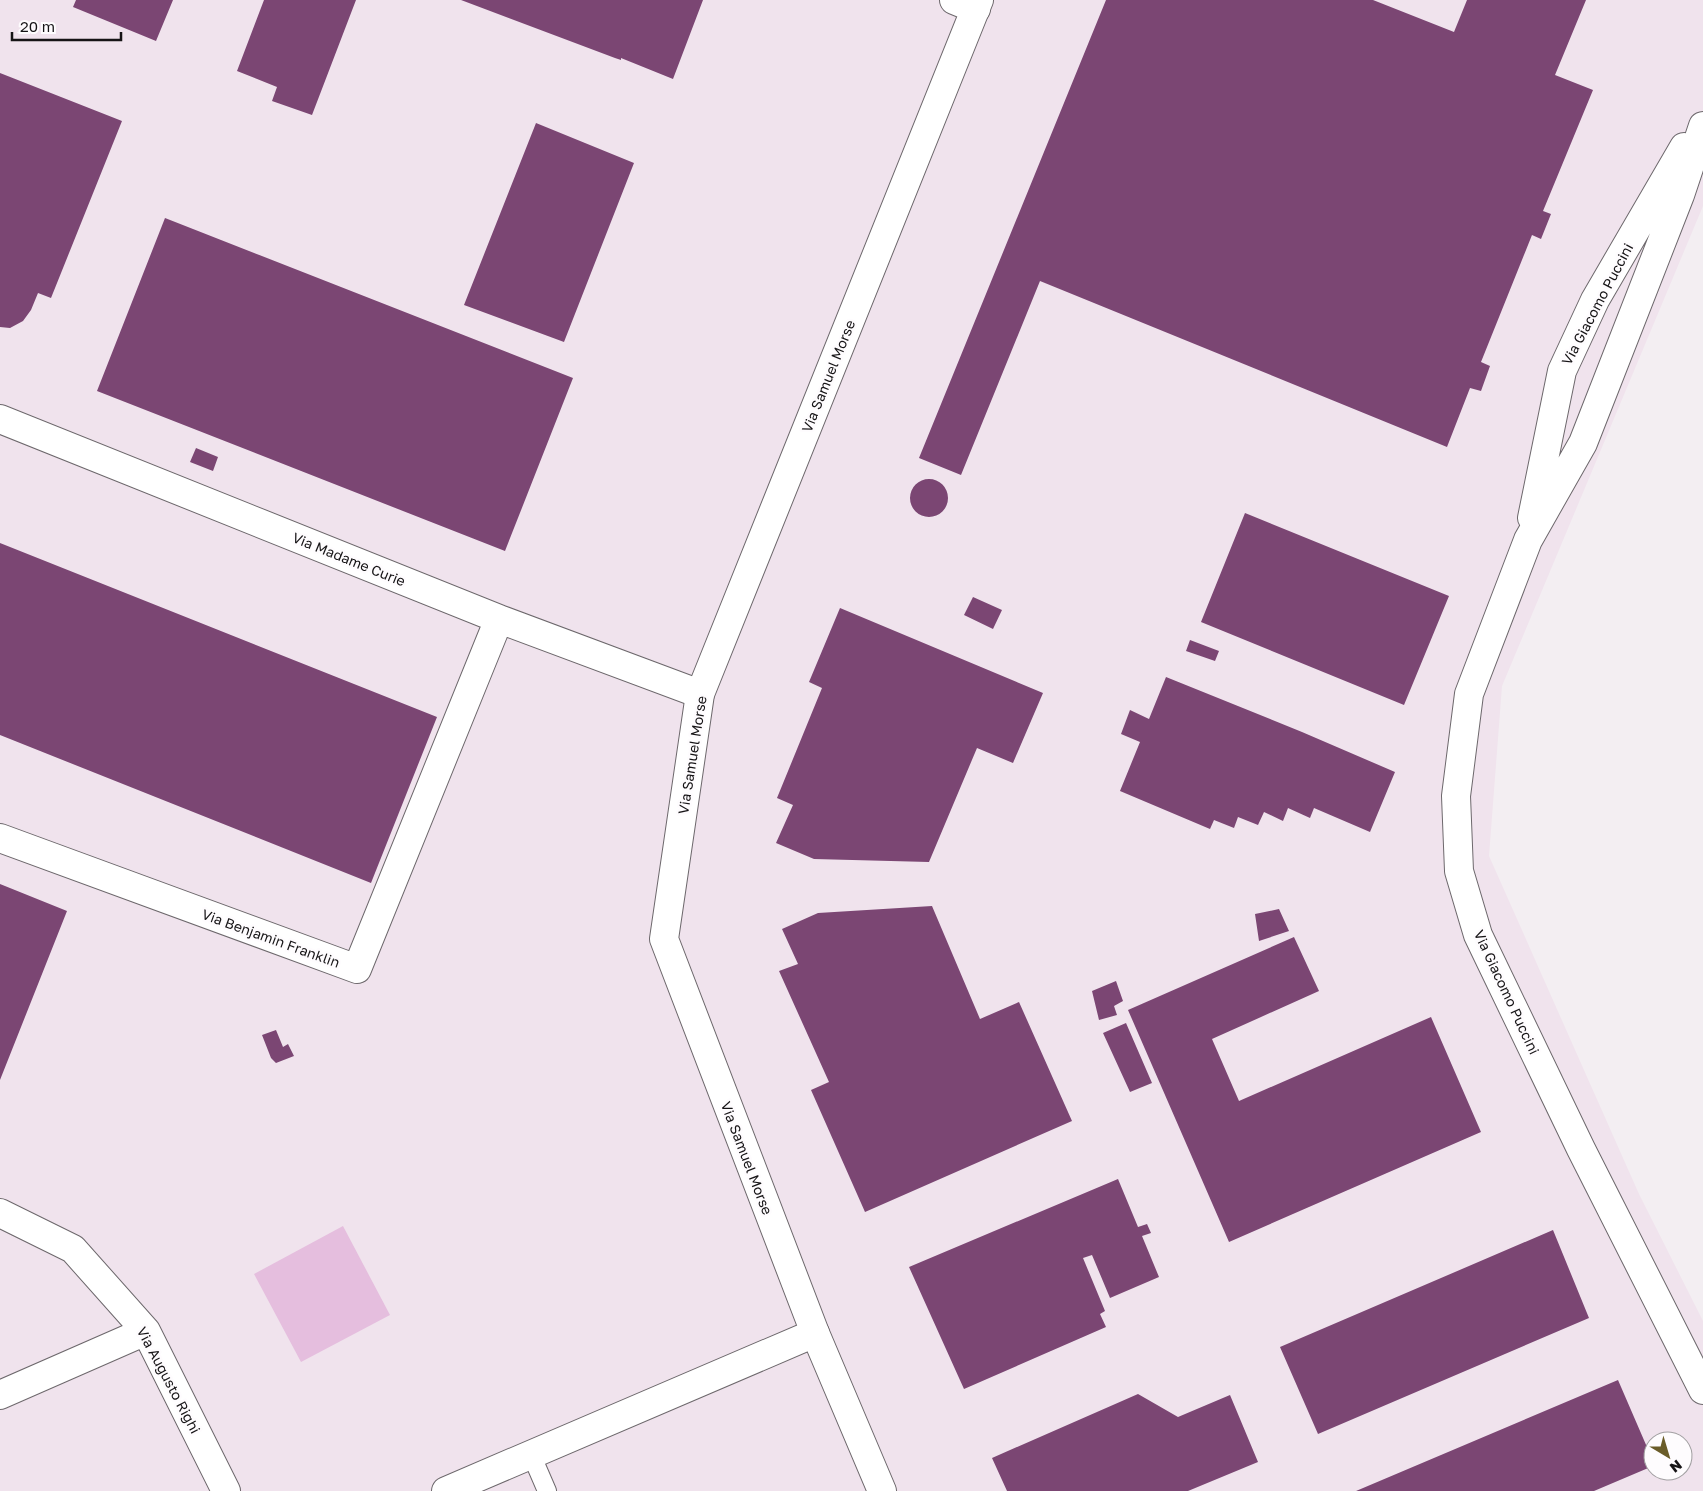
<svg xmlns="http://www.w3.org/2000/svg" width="1703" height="1491" font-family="'Golos Text',sans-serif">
	<rect width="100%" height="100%" fill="#f3eef2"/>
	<path fill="#f0e3ed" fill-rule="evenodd" d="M0,0h1703v206l-201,480 -13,170 150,338 64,127v170h-1703zM1653,1441h30v30h-30z"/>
	<path fill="#e5bede" d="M343,1226l47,89 -89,47 -47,-88z"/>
	<path fill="#7b4673" d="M76,0h97l-17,41 -83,-34z
		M264,0h92l-44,115 -40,-14 5,-14 -40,-16z
		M461,0h242l-30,79 -52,-21v2l-6,-2z
		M1106,0h267l81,32 13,-32h119l-31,75 38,15 -50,121 8,3 -10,25 -9,-4 -51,127 9,4 -9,25 -11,-3 -23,59 -407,-166 -79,194 -42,-17z
		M0,73l122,48 -71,177 -13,-5 -7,17 -8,11 -13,7 -10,-1z
		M536,123l98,40 -70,179 -100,-37z
		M165,218l408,160 -68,173 -408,-160z
		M196,448l22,9 -5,14 -23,-9z
		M910 498a19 19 0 1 1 38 0a19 19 0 1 1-38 0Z
		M1245,513l204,83 -45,109 -203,-83z
		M0,543l437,174 -66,166 -371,-148z
		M973,597l29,13 -9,19 -29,-14z
		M840,608l203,85 -30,70 -36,-15 -48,114 -115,-3 -38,-16 17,-38 -16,-7 45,-110 -13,-6z
		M1190,640l29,11 -4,10 -29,-10z
		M1166,677l136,55 93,40 -25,60 -56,-24 -4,10 -22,-10 -5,13 -19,-9 -6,13 -20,-8 -4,11 -20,-8 -4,9 -90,-38 20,-49 -19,-8 9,-24 19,9z
		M0,884l67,27 -67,169z
		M932,906l48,113 39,-17 53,119 -207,91 -54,-122 18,-8 -50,-111 19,-7 -16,-35 36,-16z
		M1279,909l10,22 -30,10 -4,-27z
		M1294,937l25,54 -107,48 27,62 192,-84 50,115 -252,110 -101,-232z
		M1116,981l7,20 -9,5 3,9 -18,5 -7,-29z
		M1126,1023l26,60 -22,9 -27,-59z
		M276,1030l7,17 5,-3 6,12 -18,7 -5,-5 -9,-23z
		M1118,1179l20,48 9,-3 4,9 -9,3 17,41 -49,21 -18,-43 -9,3 22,53 -5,3 6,13 -142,62 -55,-122z
		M1553,1230l36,88 -271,116 -38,-87z
		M1618,1380l35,81v5l-59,25h-238z
		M1138,1394l40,23 52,-22 28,67 -70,29h-181l-15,-33z"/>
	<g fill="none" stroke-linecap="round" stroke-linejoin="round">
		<g stroke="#6d686c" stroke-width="20">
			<path id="lane" d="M531,1454l16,37"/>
		</g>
		<g stroke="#6d686c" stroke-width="30">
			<path id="street" d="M954,0l22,9
				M1703,126l-23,69 -97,248 -55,97 -59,154 -13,102 3,75 19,64 103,214 122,241
				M0,419l499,200 201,75
				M1532,518l30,-147 33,-71 89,-153
				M0,838l357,131 142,-350
				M0,1213l73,36 73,82 80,160
				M0,1395l146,-64
				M446,1491l369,-158"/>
		</g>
		<g stroke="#6d686c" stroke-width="30">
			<path id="secondary" d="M882,1491l-67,-158 -151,-394 36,-245 279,-694"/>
		</g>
		<use href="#lane" stroke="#fff" stroke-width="18"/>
		<use href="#street" stroke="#fff" stroke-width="28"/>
		<use href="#secondary" stroke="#fff" stroke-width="28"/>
	</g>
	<g text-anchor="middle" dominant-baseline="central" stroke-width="5" stroke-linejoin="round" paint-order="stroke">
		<g font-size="14" fill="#161416" stroke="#fefcfe">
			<text transform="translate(1597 304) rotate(-62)">Via Giacomo Puccini</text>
			<text transform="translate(828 376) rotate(-68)">Via Samuel Morse</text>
			<text transform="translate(349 559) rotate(22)">Via Madame Curie</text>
			<text transform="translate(692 755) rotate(-81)">Via Samuel Morse</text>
			<text transform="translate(271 938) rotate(20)">Via Benjamin Franklin</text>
			<text transform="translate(1507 992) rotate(65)">Via Giacomo Puccini</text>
			<text transform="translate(747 1158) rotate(69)">Via Samuel Morse</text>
			<text transform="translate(169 1380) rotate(62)">Via Augusto Righi</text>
		</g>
	</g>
	<g transform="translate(1668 1456) rotate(142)"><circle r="24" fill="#fefcfe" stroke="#a19fa1"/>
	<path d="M0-4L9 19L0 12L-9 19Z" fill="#6a5c29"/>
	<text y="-8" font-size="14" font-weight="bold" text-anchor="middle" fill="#161416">N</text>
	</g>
	<path d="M12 32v8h109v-8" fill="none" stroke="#161416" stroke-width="2.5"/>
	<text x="20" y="32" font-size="15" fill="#161416" stroke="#fefcfe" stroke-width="4" paint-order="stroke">20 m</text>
</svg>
